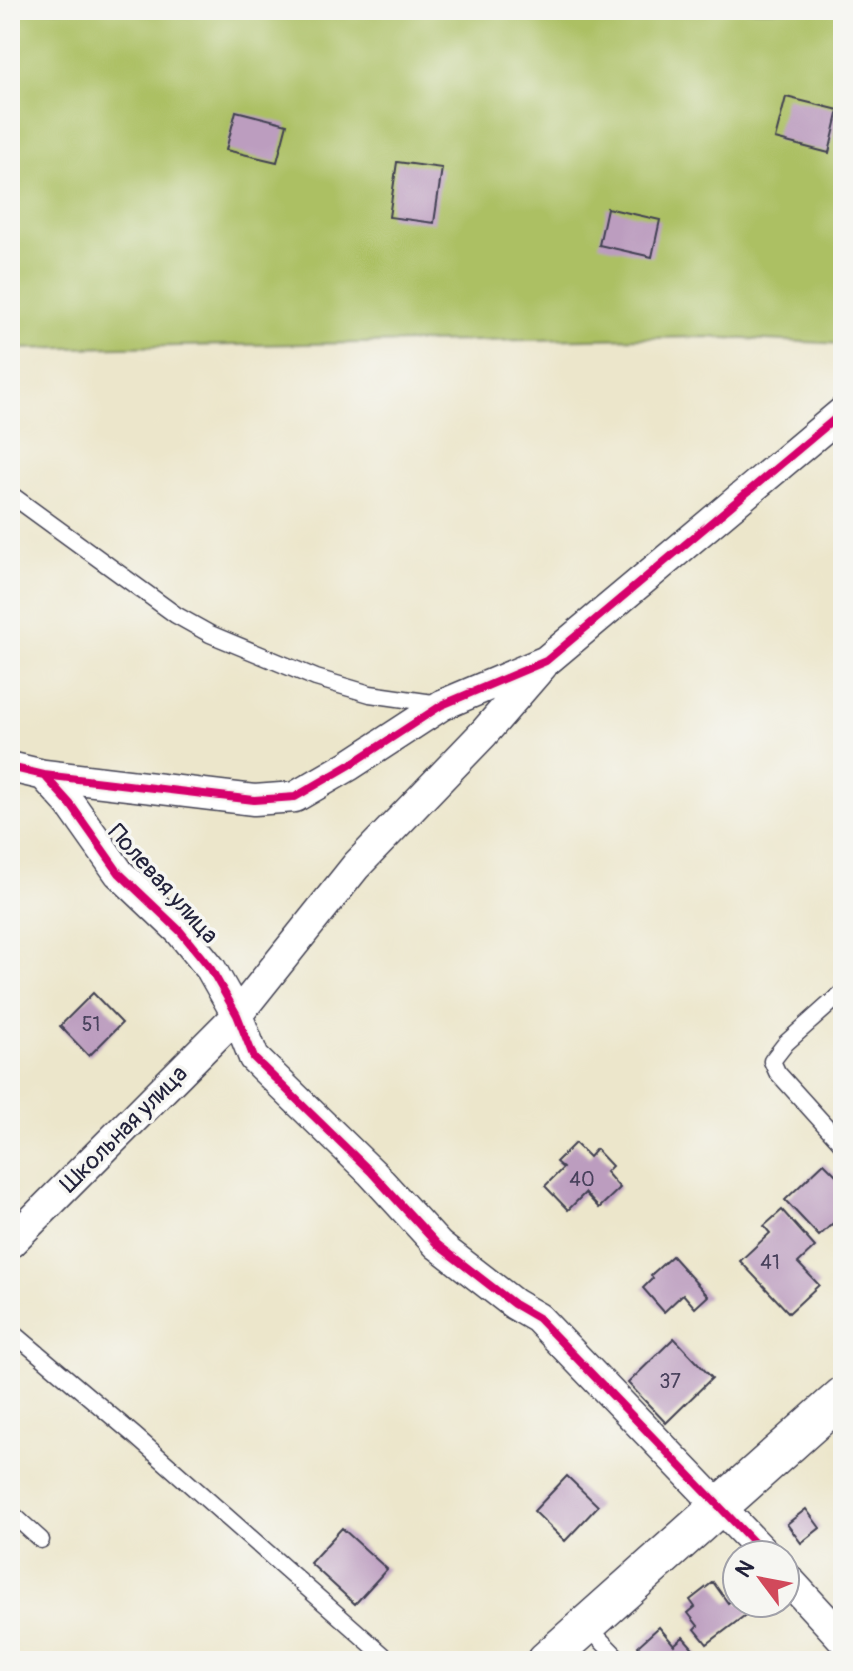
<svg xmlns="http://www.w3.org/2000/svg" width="853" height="1671" font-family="Pangolin,sans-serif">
	<rect width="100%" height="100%" fill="#f6f6f2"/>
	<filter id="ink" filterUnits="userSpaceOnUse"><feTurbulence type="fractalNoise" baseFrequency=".0125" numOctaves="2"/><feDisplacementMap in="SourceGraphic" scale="16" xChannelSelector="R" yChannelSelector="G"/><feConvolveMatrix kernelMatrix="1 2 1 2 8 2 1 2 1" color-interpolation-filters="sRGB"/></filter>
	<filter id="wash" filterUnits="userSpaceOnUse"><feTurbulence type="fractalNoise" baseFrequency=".006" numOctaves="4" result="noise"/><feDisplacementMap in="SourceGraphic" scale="32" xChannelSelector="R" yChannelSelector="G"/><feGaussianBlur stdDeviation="1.8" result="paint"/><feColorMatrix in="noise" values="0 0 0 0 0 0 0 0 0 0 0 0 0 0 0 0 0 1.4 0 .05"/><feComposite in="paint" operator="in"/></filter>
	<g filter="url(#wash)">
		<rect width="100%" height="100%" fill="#ece6cb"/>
		<path fill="#acc064" stroke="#677150" stroke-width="2" d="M10,10h833v334l-138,-7 -695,12z"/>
		<g id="blocks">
			<path fill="#bc9dbf" d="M786,97l53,13 -10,43 -54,-14z
				M236,111l51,13 -10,38 -51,-12z
				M397,162l45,6 -8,55 -45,-6z
				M607,208l53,12 -8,37 -53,-12z
				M93,993l29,30 -33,33 -29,-30z
				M575,1143l14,14 7,-8 16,17 -6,6 14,16 -21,20 -14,-15 -17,17 -23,-24 18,-18 -7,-6z
				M824,1163l19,19v32l-24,22 -34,-36z
				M782,1210l33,37 -17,16 21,22 -30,28 -49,-52 30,-28 -6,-7z
				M672,1256l36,40 -13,12 -12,-14 -19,18 -21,-24 10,-10 -2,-3z
				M674,1338l38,40 -46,45 -38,-40z
				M567,1476l31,30 -33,35 -31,-30z
				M806,1509l14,19 -19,15 -14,-19z
				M342,1528l45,41 -32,35 -45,-41z
				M713,1582l15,21 9,-7v7h16l3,4 -49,37 -12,-15 3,-3 -10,-13 7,-6 -5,-7z
				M659,1627l15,18 9,-8 15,17 -8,7h-40l-12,-15z"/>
		</g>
	</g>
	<g filter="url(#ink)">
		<use href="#blocks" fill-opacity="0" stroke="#403f51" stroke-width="2"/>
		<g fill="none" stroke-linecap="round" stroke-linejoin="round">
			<g stroke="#403f51" stroke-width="19">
				<path id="service" d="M10,494l166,121 34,19 106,44 54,16 70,10
					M843,992l-57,51 -14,18 5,11 66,73
					M10,1330l124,105 256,226
					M10,1512l31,28
					M586,1625l35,36"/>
			</g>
			<g stroke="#403f51" stroke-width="33">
				<path id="minor" d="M10,767l34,8 27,30 48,68 61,58 31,38 26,46 17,43 118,115 66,72 76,59 24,14 228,237
					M44,775l210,25 41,-3 55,-32 92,-60 104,-44 297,-249
					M10,1243l227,-228 119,-149 128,-133 58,-67
					M785,1576l58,63"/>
			</g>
			<g stroke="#403f51" stroke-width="41">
				<path id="tertiary" d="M546,1661l297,-265"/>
			</g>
			<use href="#service" stroke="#fff" stroke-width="16"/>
			<use href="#minor" stroke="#fff" stroke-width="30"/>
			<use href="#tertiary" stroke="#fff" stroke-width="38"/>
			<g stroke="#f6f6f2" stroke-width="13">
				<path id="cycleway" d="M10,767l34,8 27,30 48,68 61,58 31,38 26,46 17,43 118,115 66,72 76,59 24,14 228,237
					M44,775l210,25 41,-3 55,-32 92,-60 104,-44 297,-249"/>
			</g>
			<use href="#cycleway" stroke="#d6006c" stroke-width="8"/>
		</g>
	</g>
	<g text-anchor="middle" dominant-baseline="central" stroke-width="7" stroke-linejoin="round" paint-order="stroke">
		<g font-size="20" fill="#48415c">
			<text x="91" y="1024">51</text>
			<text x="582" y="1179">40</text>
			<text x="770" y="1262">41</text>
			<text x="670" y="1381">37</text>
		</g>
		<g font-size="24" fill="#22223b" stroke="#f6f6f2">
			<text transform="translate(163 884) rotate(48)">Полевая улица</text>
			<text transform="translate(124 1129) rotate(-45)">Школьная улица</text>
		</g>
	</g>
	<rect width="853" height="1671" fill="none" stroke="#f6f6f2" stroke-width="40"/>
	<g transform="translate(761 1579) rotate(302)"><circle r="38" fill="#f6f6f2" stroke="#a1a1a9" stroke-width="2"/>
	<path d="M0-6L14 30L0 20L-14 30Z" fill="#d1495b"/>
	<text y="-12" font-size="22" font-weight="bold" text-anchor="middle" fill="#22223b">N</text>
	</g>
</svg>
